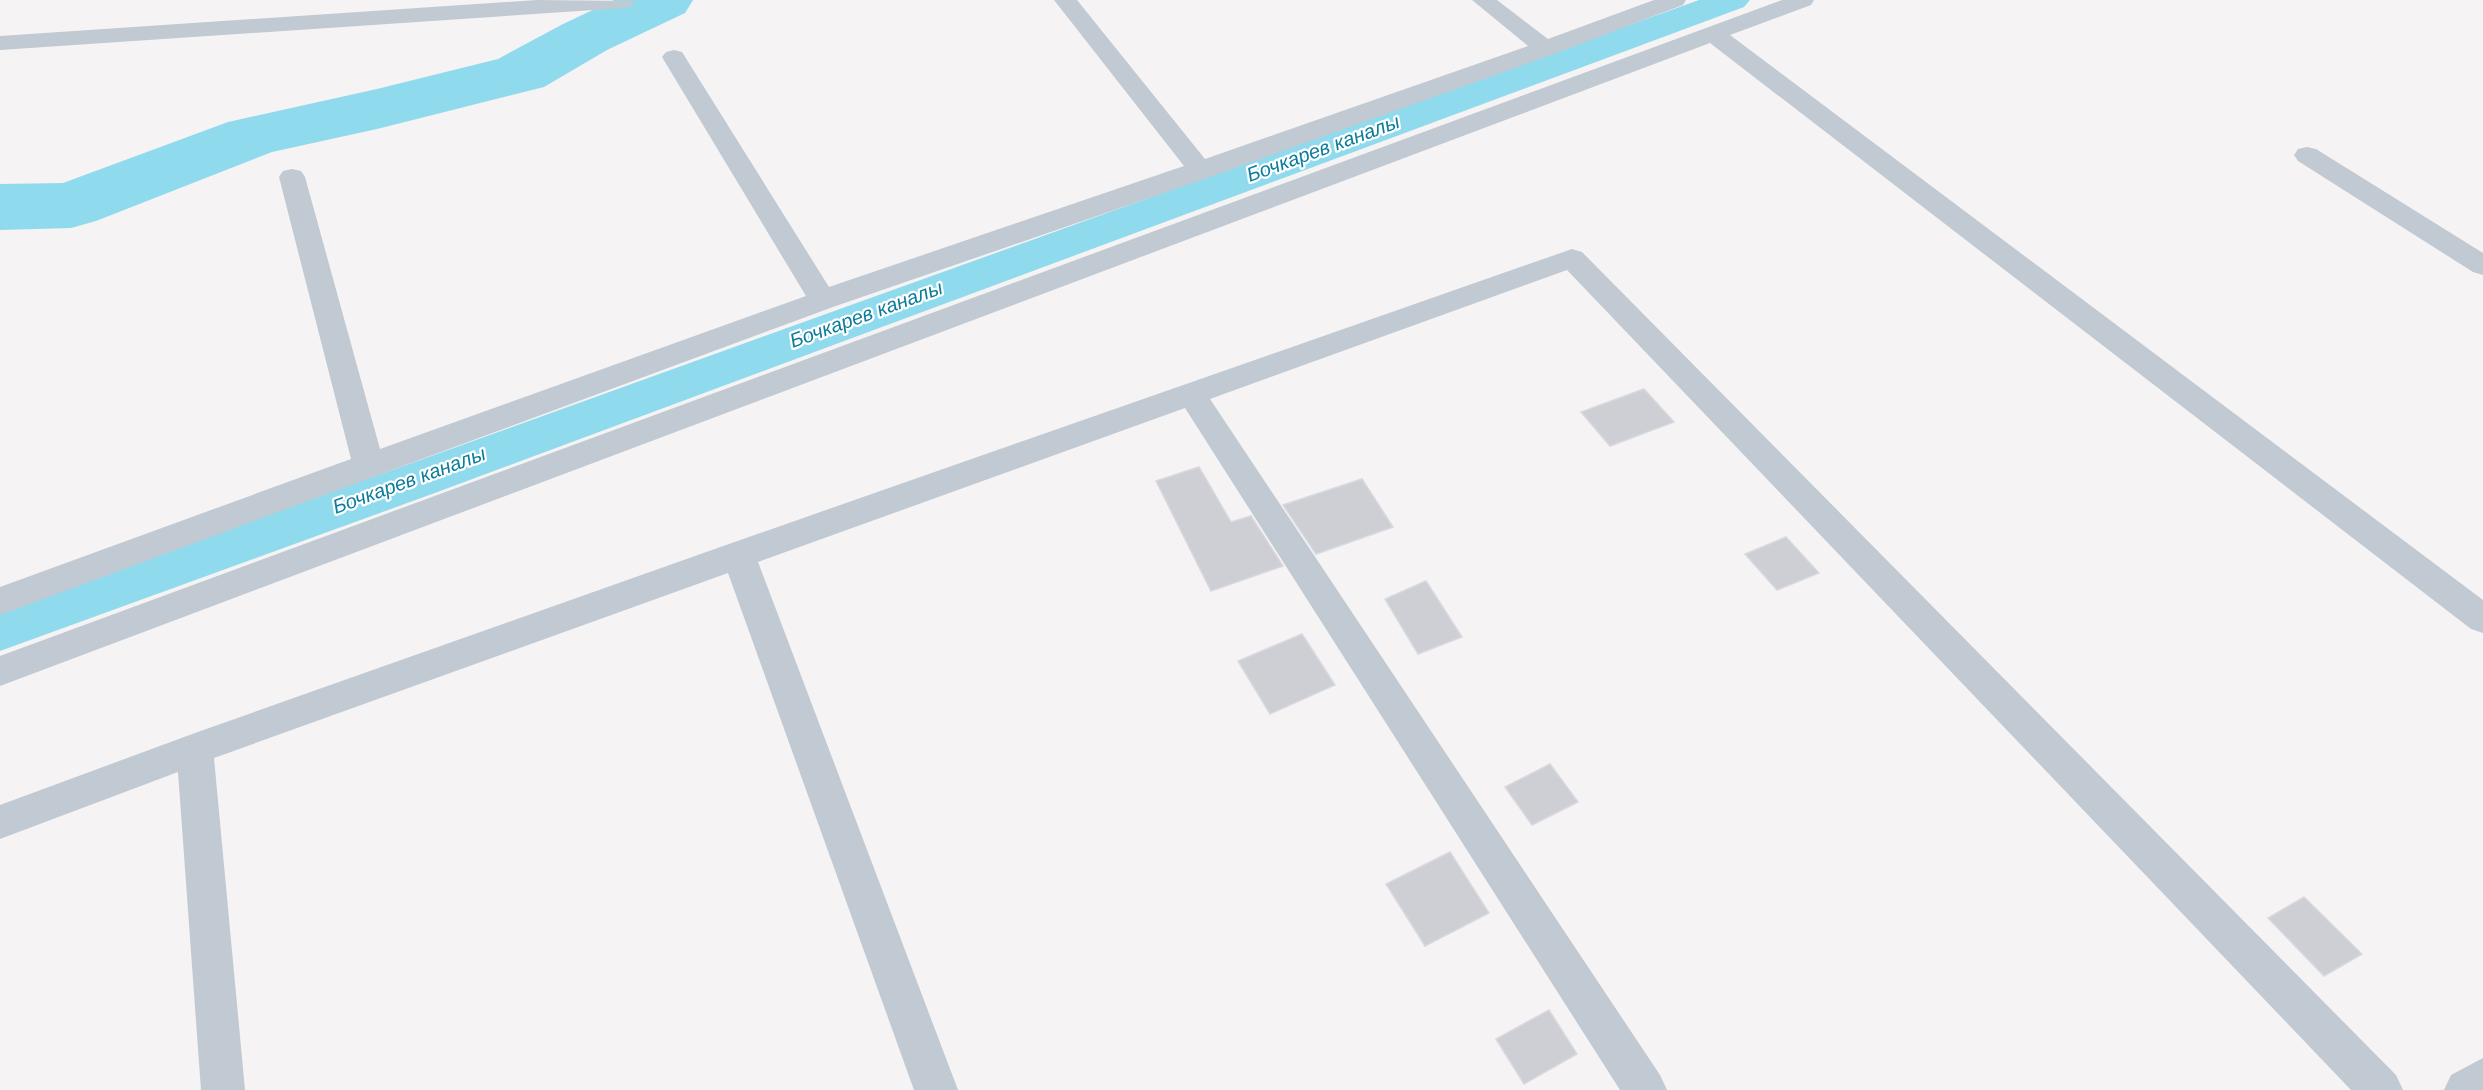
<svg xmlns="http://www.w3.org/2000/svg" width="2483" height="1090" font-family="Helvetica,sans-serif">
	<rect width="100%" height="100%" fill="#f5f3f3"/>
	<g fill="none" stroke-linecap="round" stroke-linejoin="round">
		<path fill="#90daee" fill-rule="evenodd" d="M1699,0h51l-6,7 -1312,487 -432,157v-44l398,-139z"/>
		<path fill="#90daee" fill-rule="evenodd" d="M614,0h79l-8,13 -78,37 -63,37 -167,42 -105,23 -176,69 -25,7 -71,2v-46l63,-1 165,-61 149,-33 121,-30 65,-35z"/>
	</g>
	<path fill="#cdcfd5" stroke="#d7d9de" stroke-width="1.5" d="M1644,389l30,33 -64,24 -29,-34z
		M1199,467l32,55 20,-6 32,50 -72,25 -55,-110z
		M1362,479l31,48 -77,27 -33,-49z
		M1786,537l33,36 -42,17 -32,-36z
		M1426,581l36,56 -44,17 -33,-55z
		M1302,634l33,51 -65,29 -32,-53z
		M1550,764l28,38 -46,23 -27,-38z
		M1450,852l39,61 -64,33 -39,-62z
		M2304,897l58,57 -38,22 -56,-58z
		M1549,1010l28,44 -53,30 -28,-45z"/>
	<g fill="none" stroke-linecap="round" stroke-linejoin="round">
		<path fill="#c1cad2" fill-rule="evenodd" d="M537,0l98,1 -3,5 -8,2 -624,42v-14z
			M1054,0h23l128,159 323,-113 -56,-46h25l51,39 106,-39h32l-3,5 -129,49 -344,123 -377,130 -833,308v-28l351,-128 -72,-282 4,-6 9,-2 9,2 4,6 75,272 426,-153 -144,-239 4,-5 8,-2 8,2 147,235 355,-121z
			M1782,0h32l-3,5 -81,30 753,565v33l-12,-4 -761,-586 -1710,643v-30z
			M2307,147l9,2 167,104v22l-10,-3 -175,-111 -4,-6 4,-6z
			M1572,249l10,3 814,823 7,15h-52l-784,-820 -357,129 450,676 7,15h-47l-435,-682 -427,154 200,528h-44l-186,-517 -514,185 31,332h-44l-23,-318 -178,67v-34l195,-72 531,-188z
			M2483,1058v32h-39l7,-15z"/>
	</g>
	<g text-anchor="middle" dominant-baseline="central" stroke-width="4.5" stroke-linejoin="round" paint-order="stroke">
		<g font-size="20" font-style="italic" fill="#0c7c9b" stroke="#fff">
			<text transform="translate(1323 148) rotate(-20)">Бочкарев каналы</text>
			<text transform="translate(866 314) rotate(-20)">Бочкарев каналы</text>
			<text transform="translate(409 480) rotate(-20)">Бочкарев каналы</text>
		</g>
	</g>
</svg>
